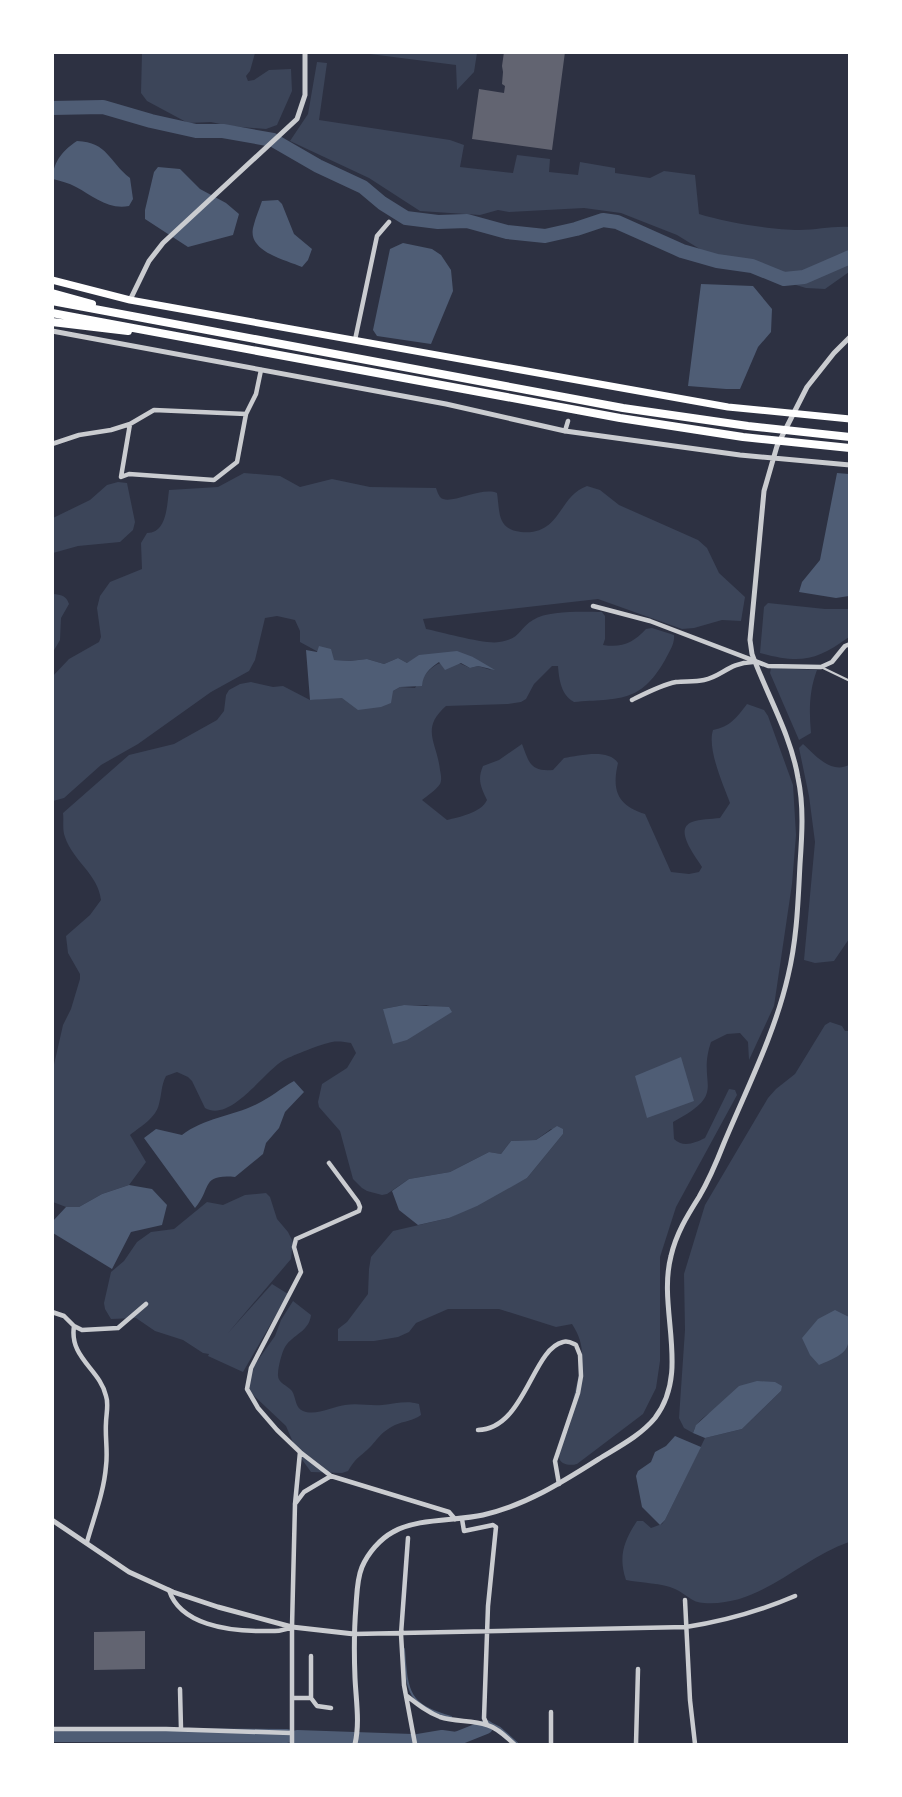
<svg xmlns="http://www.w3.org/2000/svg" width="902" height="1797" font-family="Montserrat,sans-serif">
	<rect width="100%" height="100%" fill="#2d3142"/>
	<path fill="#3c4559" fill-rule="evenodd" d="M142,53h113l-5,18 -4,5 2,5 6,-1 15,-10 22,-1 1,22 -15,34 -11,4 -37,-3 -18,-4 -23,1 -41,-22 -6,-8z
		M362,53l115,-1v1l-3,19 -17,18 -1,-25z
		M317,62l10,1 -8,57 131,20 14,5 -4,22 53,6 4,-18 33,4 -1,13 29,3 2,-13 35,6v5l35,5 14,-7 31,4 4,39c26,8 72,16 100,16 18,0 33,-4 50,-3v45l-24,17 -19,-1 -20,-6 -30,-15 -40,-8 -39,-24 -56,-22 -37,-5 -75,4 -11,-2 -18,5 -60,-4 -51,-33 -79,-37 18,-27z
		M244,473l36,3 20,11 32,-8 38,8 66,1c1,3 2,6 4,9 8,10 41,-11 57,-4 3,20 0,36 24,39 40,4 37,-36 66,-46l13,4 19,15 79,35 9,8 12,25 26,24 -4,24 -19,-1 -28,8 -12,1 -84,-30 -175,20 3,10c15,3 61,16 73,13 22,-3 19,-13 34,-22 16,-10 50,-8 69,-8l3,4v23l-2,6c19,3 30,-2 43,-16l6,-1 22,7c1,9 -5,17 -9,25 -25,44 -46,38 -91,42 -13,-7 -15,-23 -16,-36h-6l-18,18 -8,15 -5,3 -13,2 -62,2c-26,23 -9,36 -6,64 1,5 2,10 0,14 -4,6 -13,12 -18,16l25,20c12,-3 34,-7 40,-20 -6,-13 -10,-20 -4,-34l16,-6 23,-16c7,18 8,28 31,26l11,-12c15,-2 44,-10 54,5 -6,26 -2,42 27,51l26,58 18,2 10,-2 3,-5c-6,-10 -29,-38 -10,-45 8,-3 19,-3 28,-4l10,-15c-7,-19 -23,-54 -17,-73 17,-3 24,-13 34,-26l17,6 4,6 25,69 3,50 -4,49 -18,122 -25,54 -1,-18 -8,-9 -13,1 -16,8c-15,44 19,50 -38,80l1,17c9,9 21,4 31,-1l24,-49 6,1 2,5 -61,112 -16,50v104l-4,27 -13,26 -66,50c-6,2 -18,1 -18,-8 0,-10 9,-22 11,-32 3,-7 2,-15 3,-23 5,-30 18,-48 -1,-77l-16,3 -57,-18h-51l-32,14 -7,9 -11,5 -24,4h-36v-12l9,-7 21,-28 1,-25 2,-12 22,-26 56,-13 78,-40 36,-44 -12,-5 -15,11 -25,1 -10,13 -12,-2 -39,20 -41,7 -22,15 -5,1 -15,-4 -5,-3 -9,-9 -13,-48 -21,-24 -1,-5 4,-18 25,-16 9,-15 -5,-10c-6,-1 -13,-2 -19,-1 -11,2 -38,13 -48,18 -20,11 -53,63 -79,48l-13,-27 -4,-4 -11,-5 -11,4c-5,10 -4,17 -7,28 -3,14 -18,22 -29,31l16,27 -17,23 -27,9 -23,13h-13l-13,-5v-133l10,-44 8,-16 9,-30v-5l-12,-21 -2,-17 24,-21 11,-15c-3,-26 -28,-39 -36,-63 -3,-7 -1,-17 -2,-24l66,-58 45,-11 43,-24 7,-9 2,-16 3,-5 11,-6 11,-2 22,5 10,-1 27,14 83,-9 7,-4 15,1c16,-23 27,-34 55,-20l8,-2 13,4 -18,-13 -66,6 -9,-5 -14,6 -17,-5 -17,2 -17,-1 -33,-18v-11l-5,-11 -18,-4 -12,2 -10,42 -6,11 -38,21 -73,52 -37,21 -37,33 -11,3 -1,-124 17,-18 30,-17 2,-5 -4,-29 3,-12 10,-14 32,-13 -1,-26 6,-10c20,0 20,-28 22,-43l49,-3zM404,1005h22l25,7 -20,11 -48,-14z
		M118,482l9,1 8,39 -2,8 -13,12 -42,4 -25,7v-35l37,-18 17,-15z
		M53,594c8,1 13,1 16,10l-8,14 -1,22 -7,12z
		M768,603l57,6h24v28c-33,24 -49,27 -89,16l4,-46z
		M771,668l46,2c-8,21 -8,41 -6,63l-12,7 -29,-67z
		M803,744c13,12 28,30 46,21v174l-15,22 -19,2 -11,-3 11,-118 -6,-46 -10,-48z
		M830,1022l12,4 3,5h5l-1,511c-50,17 -88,65 -145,61 -12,0 -19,-10 -29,-14 -12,-6 -35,-6 -49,-9 -8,-24 -2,-39 11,-59h6l8,7 11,-4 3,-4 40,-82 37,-9 39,-38c-25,7 -80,13 -88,42l-9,-5 -5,-10 6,-88 -1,-56 21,-69 63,-107 8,-9 19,-15 30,-49z
		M266,1193l4,4 7,22 11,13 5,10 -2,17 -63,74 44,-49 16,10 -45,78 -35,-16 1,-2 -6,-1 -20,-13 -28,-9 -19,-13 -25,1 -6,-10 -1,-6 7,-31 13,-11 13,-19 14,-10 23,-3 33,-27 16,3 22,-10z
		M293,1301l18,14c-2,17 -18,19 -26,32 -3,5 -7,20 -7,27 -1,9 9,11 14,17 4,6 3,17 11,20 13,5 29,-4 42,-6 12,-2 25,1 37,0 13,-1 24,-5 37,-1l2,11c-8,6 -17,6 -26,10 -16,8 -17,15 -28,25 -10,9 -11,8 -19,21l-6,2 -31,-1 -13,-18 -12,-28 -36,-34 -2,-12 3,-10 24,-34 6,-16z"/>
	<path fill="#4f5d75" d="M77,141c31,1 32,21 53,37l3,21 -4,7c-21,4 -36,-10 -53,-19 -7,-4 -16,-6 -23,-8 -1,-16 11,-30 24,-38z
		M158,167l22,2 20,20 26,14 13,11 -6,21 -45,12 -43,-28v-9l9,-38z
		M278,200l4,4 12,30 18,15 -4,11 -6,7c-16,-7 -54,-15 -49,-39 2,-9 6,-18 9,-27z
		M403,243l29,6 9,6 10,15 2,21 -22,53 -54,-8 -4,-6 17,-81z
		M701,284l52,2 19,23 -1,23 -13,15 -18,42h-14l-38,-3z
		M837,473l12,1v122l-13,2 -37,-6 3,-10 18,-22z
		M319,646l12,3 3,11 16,1 17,-2 17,5 14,-6 9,5 12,-8 38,-4 16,6 22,13 -17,-4 -8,2 -9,-5 -16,7 -6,-8c-10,7 -16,12 -17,24l-22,1 -7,4 -2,12 -10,4 -23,3 -16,-12 -32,2 -4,-50 11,2z
		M404,1005l45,2 3,5 -45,28 -14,4 -10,-35z
		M681,1057l13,44 -47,17 -12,-42z
		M294,1081l10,11 -19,20 -6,16 -13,15 -3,11 -28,23c-35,-3 -23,12 -40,31l-51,-70 12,-9 26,6c22,-17 51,-19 75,-31 13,-6 24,-16 37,-23z
		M557,1126l6,3v5l-36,44 -50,28 -28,12 -31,7 -19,-15 -7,-19 17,-12 41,-7 39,-20 12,2 10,-13 25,-1z
		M129,1185l23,4 15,16 -5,20 -31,7 -19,37 -59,-36v-12l13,-14h13l23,-13z
		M835,1310l14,7c1,32 2,35 -30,48l-9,-10 -8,-17 16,-19z
		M757,1381l18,1 7,4 -1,5 -39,38 -37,9 -12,-5 3,-8 43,-39z
		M675,1436l26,11 -36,73 -5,5 -18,-18 -6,-31 2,-5 13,-9 4,-10 11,-6z"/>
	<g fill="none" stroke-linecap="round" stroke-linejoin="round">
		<path stroke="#4f5d75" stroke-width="2" d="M404,1649c3,42 3,56 47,68
			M488,1722l12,6 18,16
			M277,1736l7,4 2,4"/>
		<path stroke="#4f5d75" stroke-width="14" d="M52,108l51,-1 48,14 45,10h27l50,9 45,26 45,21 19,16 24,15 32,4 29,-1 40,11 38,4 31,-7 27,-9 14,2 65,29 35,10 35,5 32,13 20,-2 46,-20
			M52,1735l235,1
			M297,1737l115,4
			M418,1741l24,-4 14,2 30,-12"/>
	</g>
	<path fill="#626471" d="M504,52h61l-13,98 -80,-11 7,-50 25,4 1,-7 -3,-2 1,-12 -1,-6z
		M145,1631v38l-51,1v-38z"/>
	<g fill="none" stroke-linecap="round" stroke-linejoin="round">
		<path stroke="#caccd0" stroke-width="2" d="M821,667l29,14"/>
		<path stroke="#caccd0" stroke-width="4.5" d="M355,340l22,-104 12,-14
			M130,424l-9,53 8,-3 85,6 23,-18 9,-48 10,-20 5,-24
			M565,431l3,-10
			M52,444l27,-9 32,-5 19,-6 24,-14 92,4
			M593,606l57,15 118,45 53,1 11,-5 13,-16 5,-2
			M632,700c14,-7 29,-15 44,-18 9,-1 19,0 28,-2 19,-4 24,-17 49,-18
			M329,1163l29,39 2,5 -1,4 -63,28 -2,8 7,25 -50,96 -4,21 11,19 19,22 23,22 31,24 118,36 6,7
			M52,1312l12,4 10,10 8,4 36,-2 28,-24
			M74,1326c-5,32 26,43 32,70 3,8 0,19 0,27 -1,14 2,29 0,43 -2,26 -12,51 -19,76
			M478,1430c47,-1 54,-81 85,-88 5,-2 9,1 13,3l4,10 1,21 -3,17 -23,68 4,23
			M295,1504l9,-12 27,-16
			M462,1519l2,12 29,-6 3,2 -8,79 -4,112 3,7
			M408,1538l-7,96 3,51 11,59
			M169,1590c11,35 60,41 92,41 11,0 21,1 31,-4
			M685,1600l5,100 5,44
			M354,1634l332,-7c39,-6 74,-16 109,-31
			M311,1656v42l6,8 14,2
			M180,1689l1,40
			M407,1696c10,8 20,16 33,21 15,5 32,3 47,8 11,3 19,12 27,19
			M292,1698h19
			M52,1729h114l125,4
			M292,1744v-117l3,-123 5,-52
			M551,1744v-32
			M636,1744l2,-75"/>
		<path stroke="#caccd0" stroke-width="5" d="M130,300l19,-39 14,-18 134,-124 8,-24v-43
			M52,331l394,73 119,27 175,24 110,10
			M52,1520l77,52 44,20 45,15 74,20 62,7
			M355,1744c5,-21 1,-44 0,-66 -1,-24 -1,-48 1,-72 1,-14 1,-27 6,-39 6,-14 18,-28 31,-35 24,-14 63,-11 90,-17 44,-10 81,-34 119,-58 18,-11 39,-22 53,-39 36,-47 2,-109 16,-162 5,-22 16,-40 28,-59 10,-17 18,-36 25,-54 23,-55 51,-110 64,-167 9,-37 10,-74 12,-112 2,-29 4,-58 -2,-86 -7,-43 -31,-83 -46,-124l-2,-14 14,-149 13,-45 30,-59 27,-34 16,-16"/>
		<path stroke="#fff" stroke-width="7" d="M52,280l78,20 598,107 122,12"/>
		<path stroke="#fff" stroke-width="8" d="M52,293l40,11
			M52,301l571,107 125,18 102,11
			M52,313l568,105 123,19 107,11
			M52,322l76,9"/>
	</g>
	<rect width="902" height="1797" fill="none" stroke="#ffffff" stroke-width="108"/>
</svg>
